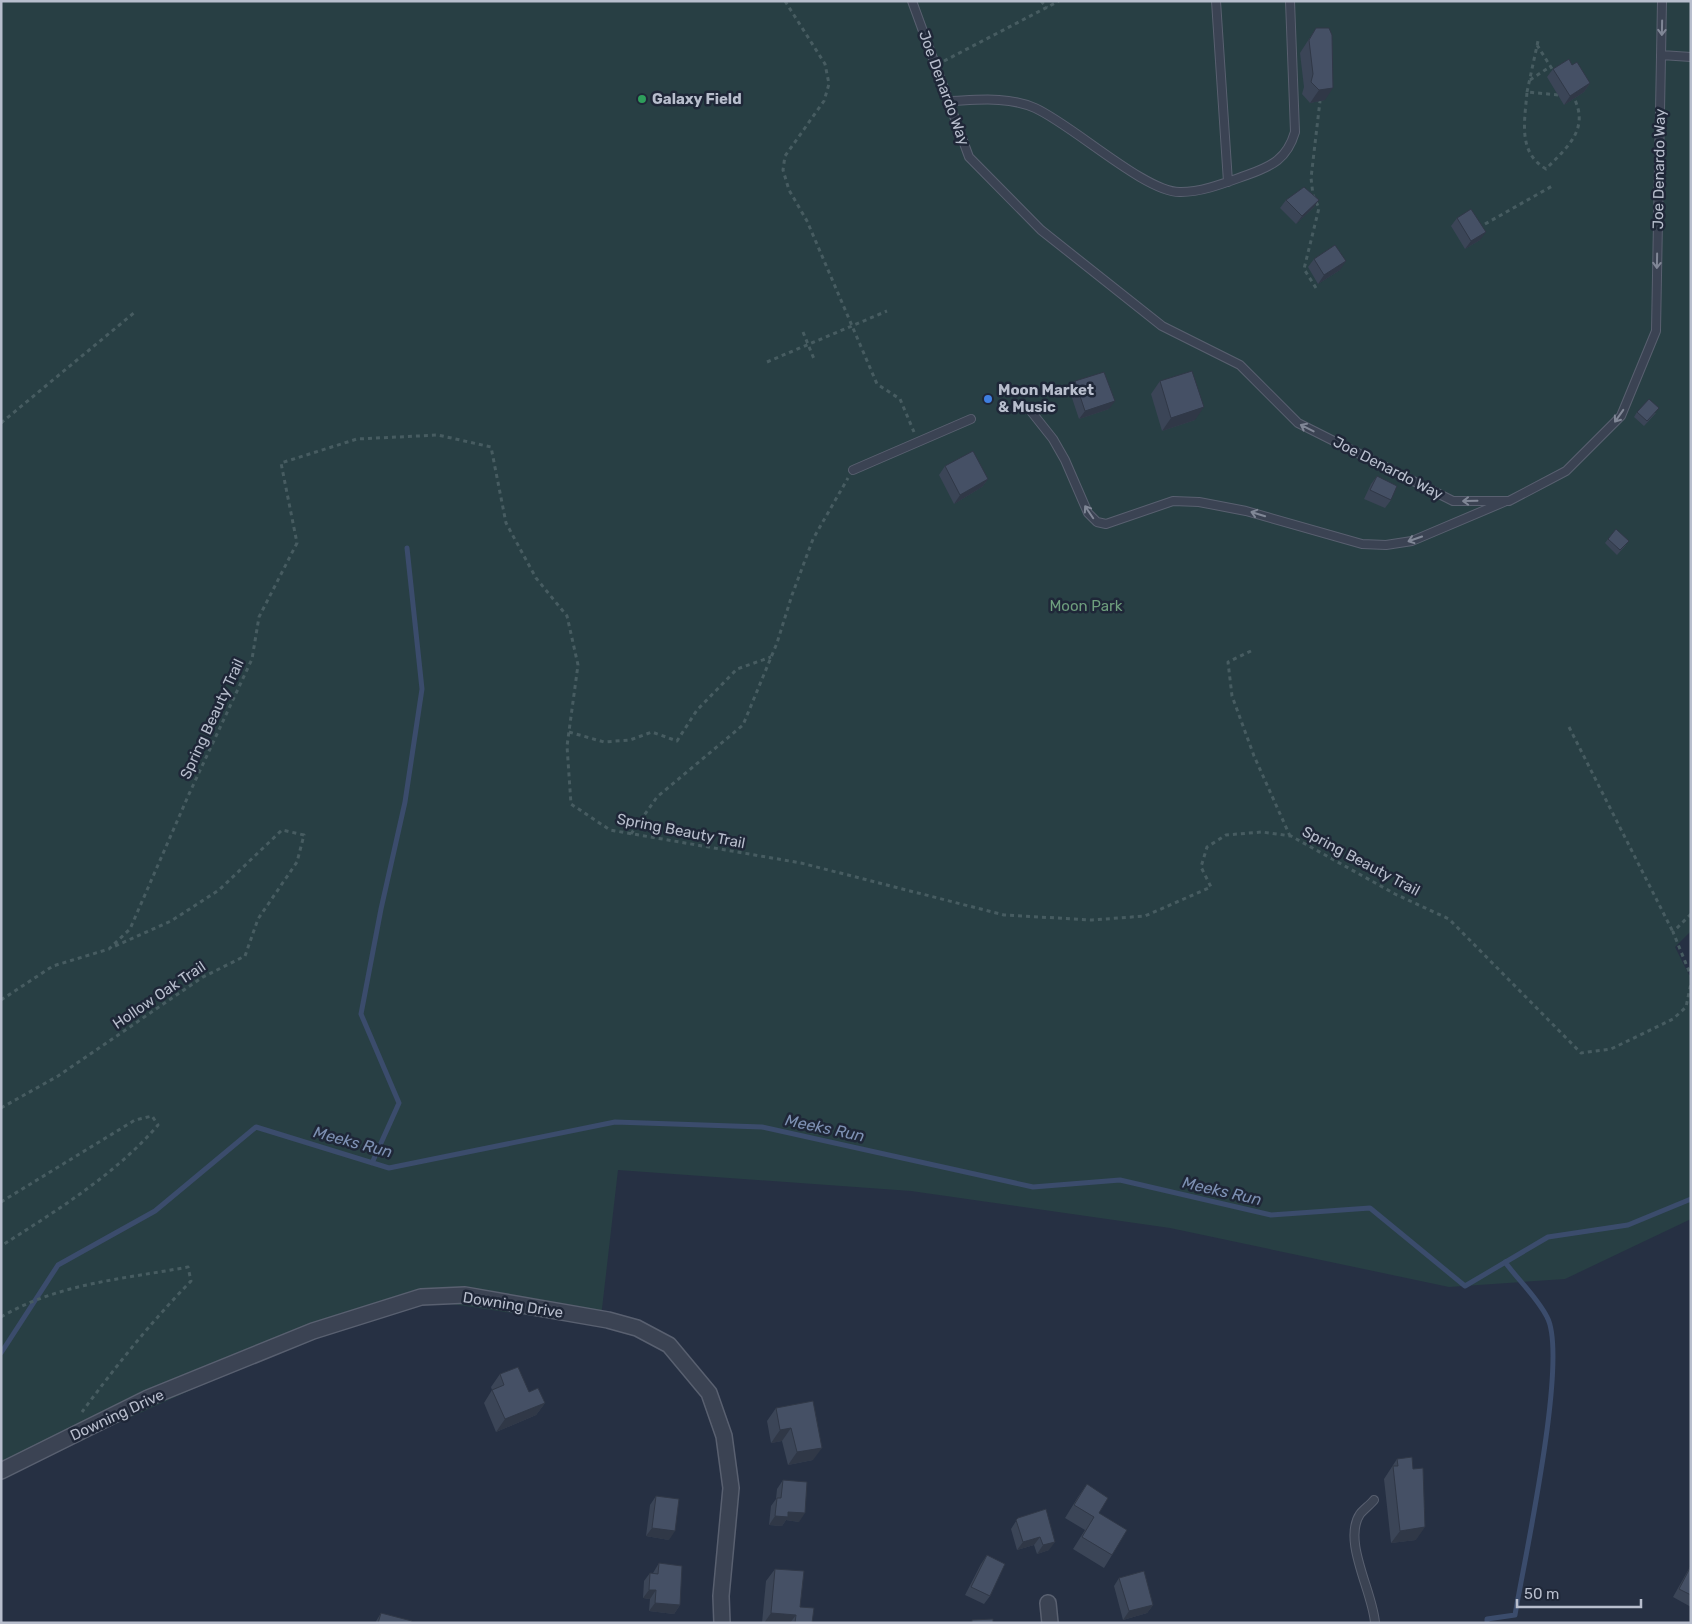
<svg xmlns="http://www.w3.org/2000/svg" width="1692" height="1624" font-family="Rubik,sans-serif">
	<rect width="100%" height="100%" fill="#263043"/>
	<path fill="#283f44" d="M1,1h1690v930l-16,16 16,32v240l-126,60 -116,8 -279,-59 -259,-37 -293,-21 -18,156 -202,-30 -397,180z"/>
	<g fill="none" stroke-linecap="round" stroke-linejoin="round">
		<path stroke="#3b4c6c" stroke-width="5" d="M372,1163l27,-60 -38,-89 20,-105 24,-107 17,-113 -15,-141
			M1,1353l57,-88 97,-54 101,-84 133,41 226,-46 147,5 271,60 87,-7 151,35 99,-7 95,78 83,-49 80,-12 63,-26
			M1487,1623v-4l28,-4c9,-54 54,-258 32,-298 -10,-20 -29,-37 -42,-55"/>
		<g stroke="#596070" stroke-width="10">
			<path id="lane" d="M912,1l57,156 72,73 121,96 78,39 58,58 155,78h56l57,-30 55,-55 35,-85 6,-330
				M1216,1l12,181
				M1661,55l30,2
				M949,101c28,-1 59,-5 86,7 38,17 112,86 146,84 22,0 46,-10 66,-17 25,-9 40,-16 48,-43l-5,-131
				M1030,410l23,29 12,21 23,53 9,9 9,2 67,-23 26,1 47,9 116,33 24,1 26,-4 92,-39
				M853,470l118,-51
				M1374,1500c-4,5 -10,9 -14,14 -18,27 13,78 15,109"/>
		</g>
		<g stroke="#596070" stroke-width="18">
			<path id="street" d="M1,1471l147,-73 165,-67 108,-34 44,-2 143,25 29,8 32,17 40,48 15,43 7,52 -10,108 1,27
				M1048,1603l2,20"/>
		</g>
		<path stroke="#475c61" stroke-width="3" stroke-dasharray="4 4" stroke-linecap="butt" d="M785,1l40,63 4,20 -5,17 -39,55 -2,14 6,20 18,31 70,163 23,15 14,33
			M1041,1l6,7
			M1537,45l17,27
			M944,61l115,-60
			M1530,80l21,-14
			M1527,92l11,-51
			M1558,95l-31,-3c-2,28 -10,60 19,77 20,-21 44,-39 28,-71
			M1478,228l76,-43
			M1316,288l-12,-19 15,-61 -6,-13 -2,-17 9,-77
			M803,332l11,27
			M767,362l120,-51
			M1,423l134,-111
			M1251,651l-23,11 4,34 22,60 36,80
			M1569,727l104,205
			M569,732l35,10 26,-2 22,-8 25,9 20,-31 40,-41 34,-12
			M631,834l26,-37 86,-72 34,-82 15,-48 21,-56 35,-61
			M1691,914l-18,18 18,44
			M1,1000l52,-34 56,-17 21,-20 59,-135 63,-135 7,-42 38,-74 -16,-80 76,-24 81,-4 53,12 15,76 30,55 31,38 11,49 -11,81 4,58 39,26 191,33 203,52 88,5 53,-4 66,-29 -10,-20 6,-20 19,-12 36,-3 29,4 104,58 54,25 132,134 30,-4 62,-30 13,-12 5,-24
			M1,1108l57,-32 145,-99 42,-21 13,-37 39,-57 7,-27 -22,-5 -63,60 -48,31 -58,26
			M1,1202l134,-82 17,-4 6,9c-42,49 -102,86 -157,121
			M1,1317c58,-34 123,-38 187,-50l3,14c-40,41 -75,85 -109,131"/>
		<use href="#lane" stroke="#3b4353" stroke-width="8"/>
		<use href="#street" stroke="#3b4353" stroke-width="15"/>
	</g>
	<path fill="#3b4557" d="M1316,28l9,72 -15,3 -8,-9 2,-7 -4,-34z
		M1572,65l18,18 -6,9 -20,13 -17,-28 6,-8z
		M1286,200h33l-6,8 -17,16 -16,-16z
		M1457,218l23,22 -15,9 -14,-23z
		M1314,259l26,11 -22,14 -10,-17z
		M1075,381l34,28 -30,10 -10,-30z
		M1160,381l35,39 -33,11 -11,-37z
		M1637,412l19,1 -12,13 -10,-9z
		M945,466l43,13 -6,8 -28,17 -15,-29z
		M1377,476l14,24 -6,8 -21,-9 7,-15z
		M1608,539l18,6 -9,10 -12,-12z
		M500,1374l29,18 16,11 -9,12 -40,17 -12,-29 8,-13 -1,-3z
		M776,1408l37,52 -25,5 -6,-24 -11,2 -4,-22z
		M1397,1459l19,81 -25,3 -7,-64z
		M783,1480l16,42 -13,-2 -4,6 -13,-1 2,-19 5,-7 1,-10z
		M1087,1484l12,29 13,42 -8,13 -31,-19 12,-19 -20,-12 13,-21z
		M656,1496l13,44 -23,-4 4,-31z
		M1046,1509l3,41 -12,4 -3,-9 -17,5 -6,-21 7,-11z
		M987,1555l3,41 -6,8 -19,-9 16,-31z
		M659,1563l21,42 -6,9 -25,-3 1,-12 -7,-1 1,-17 6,-8h3z
		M1691,1565v42l-18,-10z
		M775,1569l25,38 12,16h-50l4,-42z
		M1119,1578l34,27 -6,8 -24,7 -9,-34z
		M381,1613l30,10h-36z"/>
	<path fill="#303847" d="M1590,83l-6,9 -20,13 6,-9z
		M1333,88l-8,12 -15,3 9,-13z
		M1319,200l-6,8 -17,16 6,-8z
		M1486,232l-6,8 -15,9 6,-8z
		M1346,261l-6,9 -22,14 6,-9z
		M1115,401l-6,8 -30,10 6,-8z
		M1204,407l-9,13 -33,11 9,-13z
		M988,479l-6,8 -28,17 6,-9z
		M545,1403l-9,12 -40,17 9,-13z
		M791,1428l-9,13 -11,2 9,-13z
		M822,1448l-9,12 -25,5 9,-13z
		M788,1512l17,1 -6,9 -13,-2 -4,6 -13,-1 6,-9z
		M1425,1527l-9,13 -25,3 9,-12z
		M652,1528l23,3 -6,9 -23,-4z
		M1040,1537l-6,8 -17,5 6,-8z
		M1055,1542l-6,8 -12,4 6,-9z
		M649,1590h7l-6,9 -7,-1z
		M655,1603l25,2 -6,9 -25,-3z
		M1153,1605l-6,8 -24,7 6,-9z
		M771,1613l25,2 -6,8h-26z"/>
	<path fill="#455065" stroke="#303847" d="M1316,28h13l3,7 1,53 -14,2 -8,-8 2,-8 -4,-34z
		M1569,59l3,6 5,-3 13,21 -20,13 -17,-27z
		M1304,187l15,13 -17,16 -16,-16z
		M1471,209l15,23 -15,9 -14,-23z
		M1335,245l11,16 -22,14 -10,-16z
		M1192,371l12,36 -33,11 -11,-37z
		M1104,372l11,29 -30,10 -10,-30z
		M1649,399l10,9 -12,13 -10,-9z
		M973,451l15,28 -28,16 -15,-29z
		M1377,476l20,10 -6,14 -21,-10z
		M1616,529l13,12 -9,9 -12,-11z
		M518,1367l11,25 9,-4 7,15 -40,16 -13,-29 12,-5 -4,-11z
		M813,1401l9,47 -25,4 -6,-24 -11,2 -4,-22z
		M1412,1457l1,12 10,-1 2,59 -25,4 -7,-65h5l-1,-7z
		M783,1480l24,2 -2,31 -17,-1v5l-13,-1 2,-18h4z
		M1087,1484l21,14 -9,15 28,17 -15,25 -30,-18 12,-20 -20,-12z
		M656,1496l23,3 -4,32 -23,-3z
		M1046,1509l9,33 -12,3 -3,-8 -17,5 -7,-22 2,-2z
		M987,1555l18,9 -15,32 -19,-9z
		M659,1563l23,3 -2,39 -25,-2 1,-13h-7l1,-17 8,1z
		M1691,1566v29l-12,-6z
		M775,1569l29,2 -4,36 14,1 -2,15h-17l1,-8 -25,-2z
		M1144,1571l9,34 -24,6 -10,-33z
		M381,1613l31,8 -1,2h-33z
		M993,1619v4h-21v-3z"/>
	<defs><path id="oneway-shaft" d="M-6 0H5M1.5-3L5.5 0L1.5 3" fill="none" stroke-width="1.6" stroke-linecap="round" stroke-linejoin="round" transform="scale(1.25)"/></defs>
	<g stroke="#808796">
		<use href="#oneway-shaft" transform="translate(1662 28) rotate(91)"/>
		<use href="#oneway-shaft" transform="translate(1657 261) rotate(91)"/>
		<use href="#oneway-shaft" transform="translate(1619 416) rotate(125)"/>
		<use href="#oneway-shaft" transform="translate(1307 428) rotate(-153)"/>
		<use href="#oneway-shaft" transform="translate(1470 501) rotate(179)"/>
		<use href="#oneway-shaft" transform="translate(1089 512) rotate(-124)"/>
		<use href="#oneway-shaft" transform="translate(1258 514) rotate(-163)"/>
		<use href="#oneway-shaft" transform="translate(1415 539) rotate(161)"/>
	</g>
	<circle fill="#2e9e5b" stroke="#1f2738" stroke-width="2" cx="642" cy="99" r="5"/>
	<circle fill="#3f7fe0" stroke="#1f2738" stroke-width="2" cx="988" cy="399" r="5"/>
	<g text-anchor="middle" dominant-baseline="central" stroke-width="5" stroke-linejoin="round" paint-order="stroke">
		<g font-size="15" fill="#b8becd" stroke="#1f2738">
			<text transform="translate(944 88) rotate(70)">Joe Denardo Way</text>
			<text transform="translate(1659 169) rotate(-89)">Joe Denardo Way</text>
			<text transform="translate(1388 468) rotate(27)">Joe Denardo Way</text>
			<text transform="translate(212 719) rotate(-65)">Spring Beauty Trail</text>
			<text transform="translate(681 831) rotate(11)">Spring Beauty Trail</text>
			<text transform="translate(1361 861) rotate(28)">Spring Beauty Trail</text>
			<text transform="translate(159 995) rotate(-34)">Hollow Oak Trail</text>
			<text transform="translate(513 1305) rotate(9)">Downing Drive</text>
			<text transform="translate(117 1415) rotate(-25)">Downing Drive</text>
		</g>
		<g font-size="15" font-weight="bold" fill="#b8becd" stroke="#1f2738" text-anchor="start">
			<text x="652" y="99">Galaxy Field</text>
			<text x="998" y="390">Moon Market<tspan x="998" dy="17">&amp; Music</tspan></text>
		</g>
		<g font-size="15" fill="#6e9e7d" stroke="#1f2738">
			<text x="1086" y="606">Moon Park</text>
		</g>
		<g font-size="16" font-style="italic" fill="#7e91b4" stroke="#1f2738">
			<text transform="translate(825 1128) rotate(12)">Meeks Run</text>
			<text transform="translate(353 1142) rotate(15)">Meeks Run</text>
			<text transform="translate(1222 1191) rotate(13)">Meeks Run</text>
		</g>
	</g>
	<rect width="1692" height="1624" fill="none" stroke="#b8becd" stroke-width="5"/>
	<path d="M1517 1599v8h124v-8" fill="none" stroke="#b8becd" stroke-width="2.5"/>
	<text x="1524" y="1599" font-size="15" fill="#b8becd" stroke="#1f2738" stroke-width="4" paint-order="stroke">50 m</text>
</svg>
